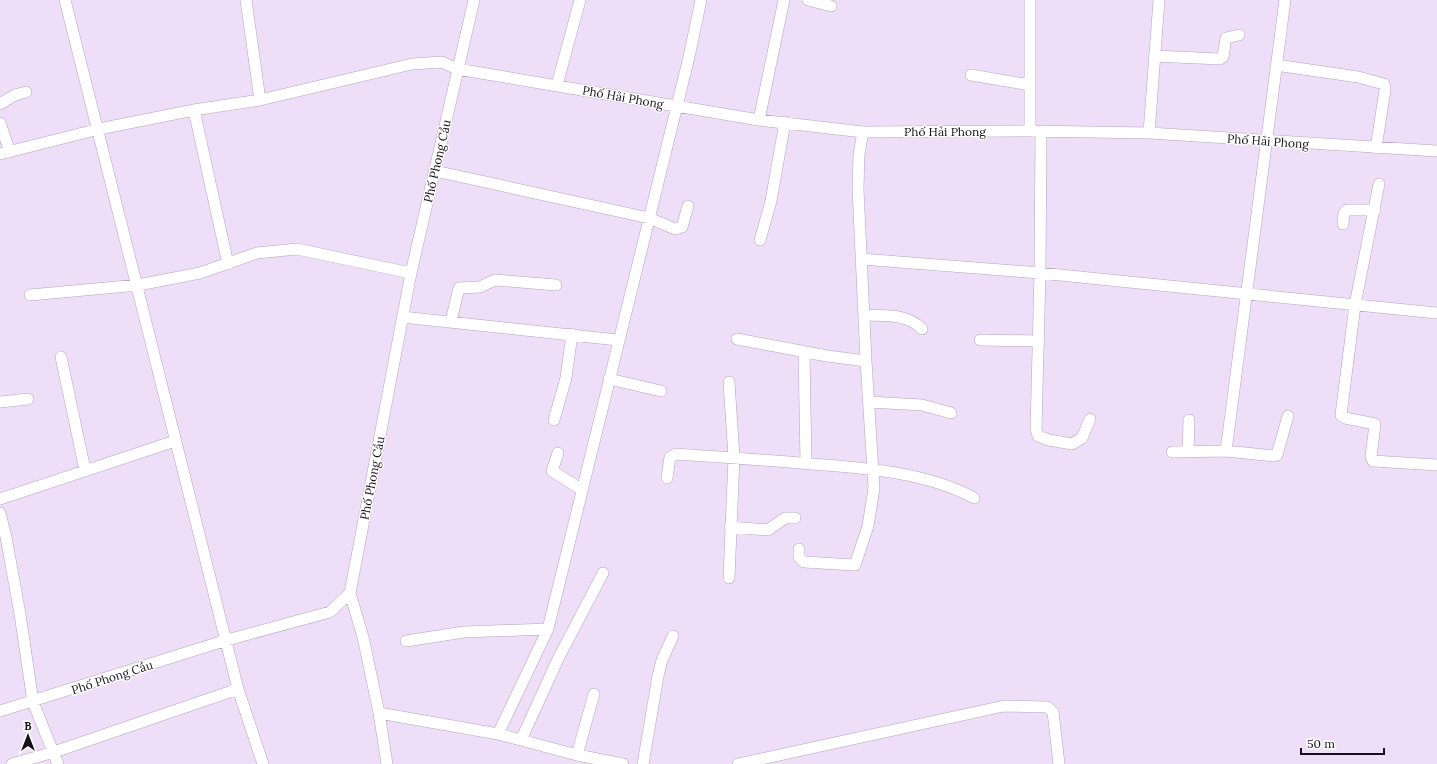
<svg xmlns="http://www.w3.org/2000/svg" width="1437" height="764" font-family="Lora,serif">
	<rect width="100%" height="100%" fill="#efdef7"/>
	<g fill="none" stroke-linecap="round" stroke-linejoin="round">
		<g stroke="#b5a5bd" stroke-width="12">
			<path id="minor" d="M65,0l173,689 25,75
				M246,0l14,100
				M808,0l23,6
				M1030,0v131
				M1285,0l-59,451 48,5 3,-1 11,-39
				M1154,56l66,3 3,-2 3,-19 13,-3
				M1276,65l82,12 26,7 1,6 -9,58
				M971,75l59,10
				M557,85l23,-85
				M0,104l15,-9 11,-3
				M194,110l34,154
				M759,120l25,-120
				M0,123l10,29
				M1041,132l-1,141 -4,156 2,7 11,4 23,4 10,-6 8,-19
				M1149,133l10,-133
				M0,154l99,-25 95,-19 66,-10 152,-36 30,-2 15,7 302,51 104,12 167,-1 119,2 288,18
				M435,171l214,47 26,11 7,-2 6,-21
				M1379,184l-24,121 -14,110 4,3 30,6 -4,33 2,4 64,4
				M1343,224l1,-11 3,-3h28
				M760,240l11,-39 14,-79
				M861,259l179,14 397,40
				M30,295l108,-10 62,-12 57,-20 40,-4 114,24
				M864,315c20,1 43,-2 58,14
				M402,317l216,23
				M451,321l8,-33 21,-1 15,-7 61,5
				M737,339l90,17 39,5
				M980,340l59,1
				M804,352l2,111
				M61,357l24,113
				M609,379l52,12
				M729,382l5,75 -5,121
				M0,402l28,-3
				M869,402l53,3 29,8
				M554,420l12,-42 6,-44
				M1172,452l54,-1
				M1188,452l1,-32
				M558,453l-6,18 29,18
				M667,478l3,-21 6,-3c45,3 90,6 135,10 53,4 115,8 163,34
				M0,499l175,-58
				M0,513l6,24 14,77 13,88 25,62
				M730,527l38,3 17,-12h10
				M799,549v8l5,5 51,3 13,-39 6,-38 -8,-127 -8,-172 1,-35 4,-22
				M350,593l13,44 16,76 119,21 79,21 46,9
				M406,641l58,-9 84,-3
				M0,711l227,-71 103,-28 20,-19 61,-320 63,-273
				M379,713l8,51
				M498,734l50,-105 141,-572 12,-57
				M521,740l37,-81 45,-86
				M577,755l17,-61
				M12,764l42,-12 184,-63
				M643,764l15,-88 4,-16 11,-24
				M738,764l266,-58 43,1 6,5 6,52"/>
		</g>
		<use href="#minor" stroke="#fff" stroke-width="11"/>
	</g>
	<g text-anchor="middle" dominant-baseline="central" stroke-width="3" stroke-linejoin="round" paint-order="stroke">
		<g font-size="12" fill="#161019" stroke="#fff">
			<text transform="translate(623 97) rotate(10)">Phố Hải Phong</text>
			<text x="945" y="131">Phố Hải Phong</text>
			<text transform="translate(1268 141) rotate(4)">Phố Hải Phong</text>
			<text transform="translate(437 161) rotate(-77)">Phố Phong Cầu</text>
			<text transform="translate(372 478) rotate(-79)">Phố Phong Cầu</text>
			<text transform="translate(112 677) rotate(-18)">Phố Phong Cầu</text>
		</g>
	</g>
	<g transform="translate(28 736)" stroke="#ffffff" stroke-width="3" paint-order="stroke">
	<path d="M0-3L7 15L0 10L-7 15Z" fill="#161019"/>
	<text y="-6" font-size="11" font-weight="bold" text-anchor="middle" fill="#161019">B</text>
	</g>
	<path d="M1301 748v6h83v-6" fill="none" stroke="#161019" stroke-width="2"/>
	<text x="1307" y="748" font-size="12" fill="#161019" stroke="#ffffff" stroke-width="3" paint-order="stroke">50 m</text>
</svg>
